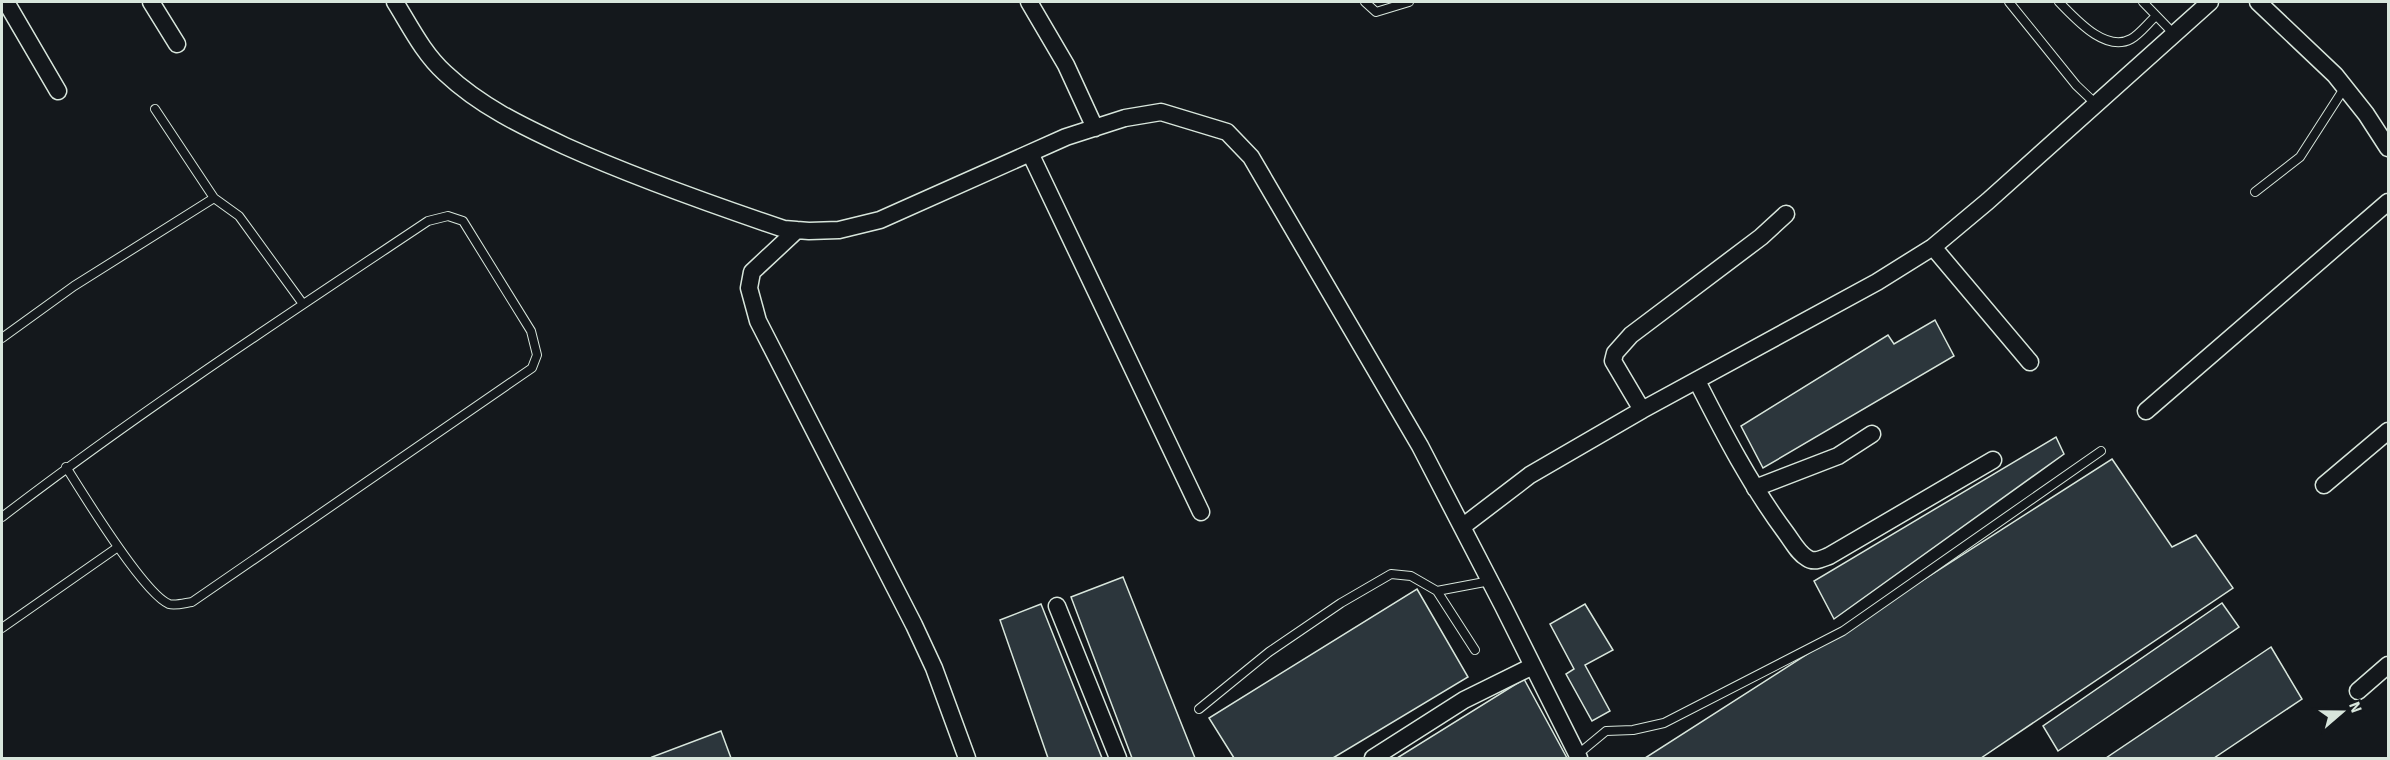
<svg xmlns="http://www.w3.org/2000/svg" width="2390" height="760" font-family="'Source Sans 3',sans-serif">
	<rect width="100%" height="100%" fill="#14181c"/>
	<path fill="#2c363c" stroke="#d8e6dc" stroke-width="1.5" d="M1935,320l19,36 -191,112 -22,-42 147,-91 6,9z
		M2056,437l8,17 -230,165 -20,-38z
		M2112,459l60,88 24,-12 37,53 -252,170h-336z
		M1123,577l72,181h-63l-61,-161z
		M1417,589l51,88 -135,81h-99l-25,-40z
		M2222,603l17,24 -181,124 -15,-25z
		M1041,604l61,154h-54l-48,-138z
		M1585,604l28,46 -28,15 25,46 -18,10 -26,-47 8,-5 -24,-45z
		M2271,647l31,52 -88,59h-108z
		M1524,679l43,79h-170z
		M721,731l10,27h-78l-1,-1z"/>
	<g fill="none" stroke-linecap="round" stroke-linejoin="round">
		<g stroke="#d8e6dc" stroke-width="10">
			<path id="lane" d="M1365,2l11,10 33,-10
				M2009,2l67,83 20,19
				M2059,2c16,16 46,51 72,37 9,-5 17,-16 25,-23
				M2143,2l32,33
				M155,109l59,89 25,18 64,88
				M2255,192l45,-35 45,-70
				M2,338l72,-52 140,-88
				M2,517c137,-105 282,-200 426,-296l20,-5 15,5 68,110 6,24 -5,13 -340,234c-7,1 -17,4 -23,2 -25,-10 -86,-110 -103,-137
				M1437,591l38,59
				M2,628l116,-81
				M1199,709l70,-57 72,-49 50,-29 20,2 26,15 53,-10
				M1577,755l29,-24 27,-1 31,-7 179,-92 258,-180"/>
		</g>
		<g stroke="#d8e6dc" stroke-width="19">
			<path id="street" d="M6,2l52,89
				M151,2l26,42
				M395,2c15,24 28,51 50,71 35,33 77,53 120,73 71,32 145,58 219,83l25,2 30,-1 41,-10 186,-83 59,-19 36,-6 66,20 24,25 169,289 83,160 76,152
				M1029,2l37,63 29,63
				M2258,2l77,73 31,39 22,34
				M1030,153l171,359
				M797,230l-45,42 -3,16 9,33 156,304 20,43 33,90
				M1933,247l97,115
				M1697,381c27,53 54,105 89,152 6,8 12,20 21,25 7,5 14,1 22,-2l164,-96
				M1642,410l-29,-49 2,-8 16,-18 130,-98 25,-23
				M2146,411l242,-209
				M2324,485l64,-54
				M1755,488l83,-32 34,-22
				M1462,527l68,-52 112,-65 235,-128 56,-35 55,-46 222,-199
				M1057,606l61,152
				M2358,691l30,-26
				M1373,758l91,-58 69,-34"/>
		</g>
		<use href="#lane" stroke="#14181c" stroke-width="8"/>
		<use href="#street" stroke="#14181c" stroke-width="16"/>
	</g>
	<rect width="2390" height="760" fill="none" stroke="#d8e6dc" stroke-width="6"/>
	<g transform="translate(2342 712) rotate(70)" stroke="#14181c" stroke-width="4.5" paint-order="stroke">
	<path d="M0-4.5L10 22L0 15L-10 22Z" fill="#d8e6dc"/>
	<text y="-9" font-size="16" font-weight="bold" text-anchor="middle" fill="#d8e6dc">N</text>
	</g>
</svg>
